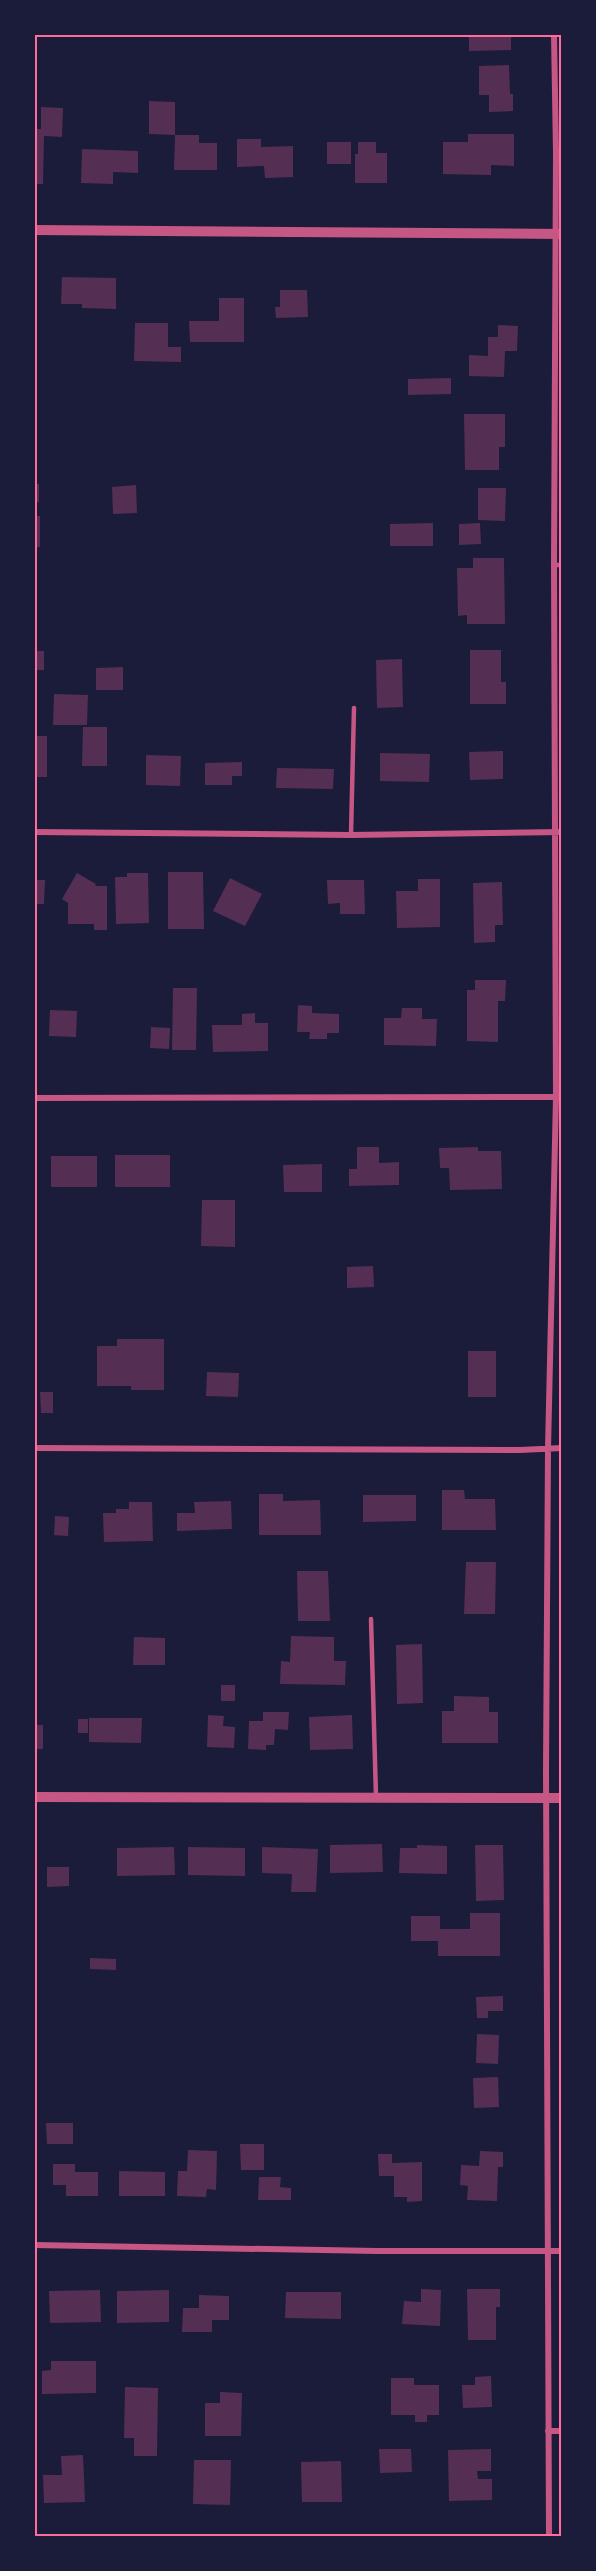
<svg xmlns="http://www.w3.org/2000/svg" width="596" height="2571" font-family="'Varela Round',sans-serif">
	<rect width="100%" height="100%" fill="#1b1b3a"/>
	<path fill="#542f53" d="M469,34h42v16l-42,1z
		M509,65l1,29h3v17l-24,1v-17h-10v-29z
		M149,101l26,1v33l-26,-1z
		M41,107l22,1 -1,29 -18,-1 -1,48h-9v-55h7z
		M468,134h46v32l-23,-1v10l-48,-1v-32h25z
		M175,135h24v8h18v27h-43z
		M237,139h24v8l32,-1v31l-28,1 -1,-12 -27,1z
		M327,142h24v22h-24z
		M358,142h18v11h11v30h-32v-29h3z
		M82,149l56,2v22l-25,-1v12l-32,-1z
		M62,277l54,1v31l-34,-1v-4h-21z
		M280,290h27l1,27 -32,1 -1,-11h5z
		M219,298h25v44h-54l-1,-21h30z
		M135,323h33v24h13v15l-47,-1z
		M498,325l20,1 -1,25h-12l-1,26 -35,-1v-21l19,1v-19h10z
		M451,378v16l-43,1v-16z
		M464,414h41v33h-6v23h-34z
		M34,484h5v18h-5z
		M136,485l1,28 -24,1 -1,-27z
		M478,488h28l-1,33 -27,-1z
		M34,516h6v31h-6z
		M433,523v23h-43v-22z
		M480,523l1,21 -22,1v-21z
		M473,558h31l1,66h-38v-9l-9,1 -1,-48h16z
		M470,650h31v32h5v22h-36z
		M34,651h10v19h-10z
		M402,659l1,48 -26,1 -1,-48z
		M123,667v23h-27v-22z
		M54,694l34,1 -1,30h-34z
		M83,727h24v39h-25z
		M34,736h13v41h-13z
		M503,751v28l-33,1 -1,-28z
		M380,753l50,1 -1,28 -49,-1z
		M146,755l35,1 -1,30 -34,-1z
		M242,762v14h-10v9h-27v-22z
		M277,768l57,1 -1,20 -57,-1z
		M168,872h35l1,57h-36z
		M77,873l19,11 -1,2h12v44h-13v-6h-26v-21l-6,-4z
		M127,873h21l1,50 -33,1 -1,-47h12z
		M230,878l32,16 -17,32 -32,-15z
		M418,879h22v48l-43,1 -1,-37h22z
		M34,880h11l-1,24h-10z
		M327,880h37l1,34h-25v-11l-12,1z
		M502,882l1,43h-8v17l-21,1 -1,-60z
		M475,980h31l-1,21h-7v41l-31,-1v-51h8z
		M173,988h24l-1,62h-24z
		M298,1005l14,1v7l27,1v19h-12v6h-18l1,-7h-13z
		M402,1008h20v11h15l-1,27 -52,-1v-27h17z
		M50,1010l27,1 -1,26 -27,-1z
		M255,1013v10h13v28l-55,1 -1,-27h30v-11z
		M151,1027l19,1 -1,21 -19,-1z
		M357,1147h22v16l20,-1v23l-50,1v-17h8z
		M478,1147v4h23l1,38 -52,1 -1,-22h-9l-1,-20z
		M115,1155h55v32h-55z
		M51,1156h46v31h-46z
		M322,1164v28h-38l-1,-27z
		M202,1200h33v47l-34,-1z
		M373,1266l1,21 -27,1v-21z
		M117,1339h47v51h-33v-4h-34v-40h20z
		M468,1351h28v46h-28z
		M207,1372l32,1 -1,24 -32,-1z
		M40,1392h13v21h-12z
		M442,1490h22l1,9h30l1,31h-54z
		M259,1494h24v7l37,-1 1,35h-62z
		M363,1495h53v26l-53,1z
		M231,1501l1,28 -55,2v-18h18l-1,-11z
		M129,1502h23l1,39 -49,1 -1,-29h13v-4h13z
		M55,1516l14,1 -1,19 -14,-1z
		M466,1562h30l-1,52h-31z
		M297,1571h31l2,50h-32z
		M291,1636l43,1v24h12l-1,24 -65,-1 1,-23 9,1z
		M134,1637l31,1v27h-32z
		M422,1644l1,59 -26,1 -1,-59z
		M221,1685h14v16h-14z
		M454,1696l35,1v15h9v31h-56v-32h12z
		M263,1712h26l-1,18 -13,-1 -1,16h-8v5l-18,-1 1,-28h14z
		M208,1715l16,1 -1,10 12,1 -1,21 -27,-1z
		M352,1715l1,34 -43,1 -1,-33z
		M89,1718h53l-1,25 -52,-1z
		M78,1719h10v14h-10z
		M34,1725h9v24h-9z
		M382,1844l1,28 -53,1v-28z
		M417,1845l30,1v28l-48,-1 1,-25h17z
		M475,1845h28l1,55 -28,1z
		M174,1847l1,28 -58,1v-28z
		M188,1847l57,1v28l-57,-1z
		M262,1847l56,2 -2,43h-25l1,-18 -30,-1z
		M47,1867h22v19l-22,1z
		M470,1913h30v43h-62v-15h-27v-25h29v13h30z
		M90,1958l26,1v11l-26,-1z
		M503,1996v15h-15v7h-11l-1,-21z
		M477,2034l22,1 -1,29 -22,-1z
		M498,2077l1,30 -25,1 -1,-30z
		M46,2123h27v21h-26z
		M240,2144h24v26h-23z
		M188,2150l29,1 -1,39 -9,-1 -1,8 -29,-1 1,-25h9z
		M480,2151l23,1v15h-5l-1,34 -30,-1 1,-14 -8,-1 1,-20 18,1z
		M378,2154h14v9l30,-1v39l-15,1v-5h-13v-21h-15z
		M53,2164h22v8h23v24h-32v-11h-13z
		M119,2171l46,1v24h-46z
		M259,2177h22l-1,10 11,1v12h-33z
		M421,2289l20,1 -1,36 -38,-2 2,-23 17,1z
		M467,2289h33v18h-4v33h-28z
		M100,2290l1,32 -51,1 -1,-32z
		M169,2290v32l-52,1v-32z
		M286,2292h55v27l-56,-1z
		M199,2295l30,1v24h-17v12h-30l1,-24h16z
		M51,2361h45v32l-54,1v-23l9,-1z
		M491,2376l1,31 -29,1 -1,-23h13v-8z
		M391,2378h23v7h25v30h-12v7h-12v-7h-24z
		M125,2387l33,1 -1,68h-23v-18h-10z
		M220,2392l22,1 -1,43h-36v-33h15z
		M379,2449h32l1,23 -32,1z
		M491,2449v22h-14l1,8h14v21l-43,1 -1,-51z
		M83,2455l2,47 -41,1 -1,-28h19l-1,-19z
		M194,2460h37l-1,45 -37,-1z
		M341,2461l1,41h-40l-1,-40z"/>
	<g fill="none" stroke-linecap="round" stroke-linejoin="round">
		<path stroke="#c65784" stroke-width="4.5" d="M554,565h8
			M351,835l3,-127
			M371,1619l5,178"/>
		<path stroke="#c65784" stroke-width="6" d="M34,832l317,3 211,-3
			M34,1098l528,-1
			M34,1448l486,2 42,-2
			M34,2245l343,6h185
			M548,2431h14
			M549,2536l-3,-766 2,-321 8,-352 -2,-532 2,-412 -2,-119"/>
		<path stroke="#c65784" stroke-width="10" d="M34,230l528,4
			M34,1797l528,1"/>
	</g>
	<rect width="596" height="2571" fill="none" stroke="#1b1b3a" stroke-width="72"/>
	<rect x="36" y="36" width="524" height="2499" fill="none" stroke="#ff6b9d" stroke-width="2"/>
</svg>
